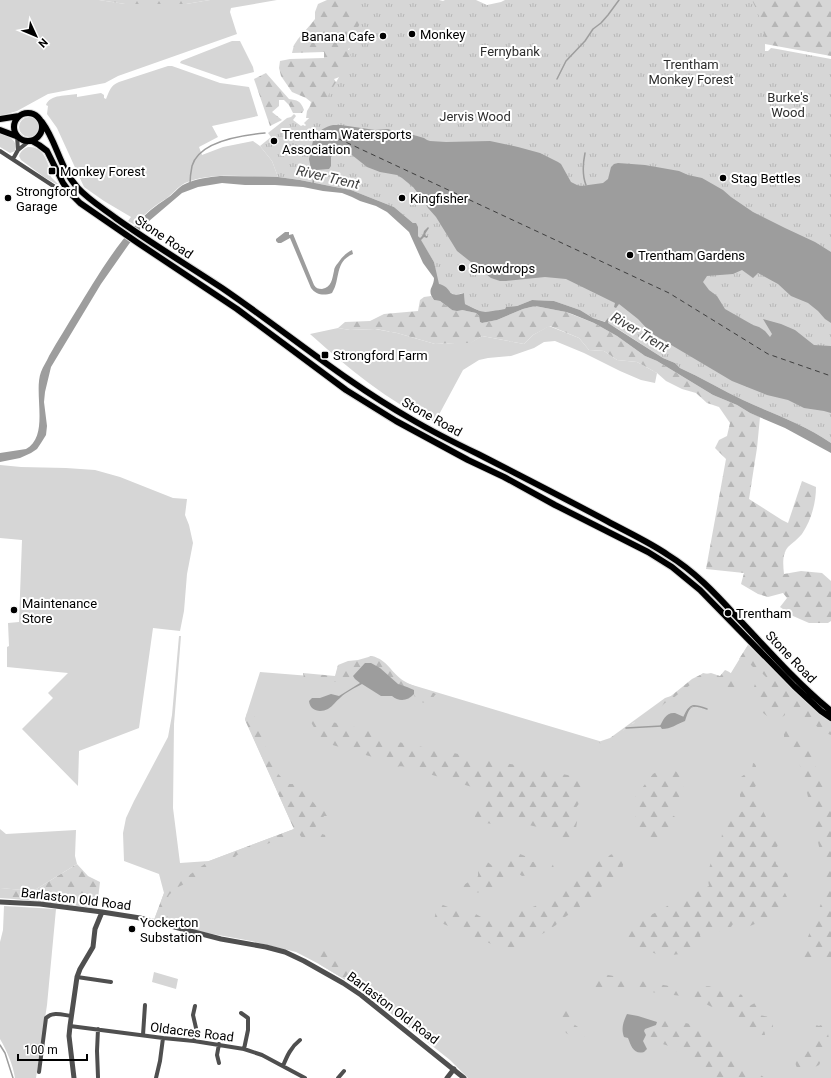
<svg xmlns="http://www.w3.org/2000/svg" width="831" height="1078" font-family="Roboto,sans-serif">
	<defs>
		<pattern id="forest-firs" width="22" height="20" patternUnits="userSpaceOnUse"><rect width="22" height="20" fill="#d6d6d6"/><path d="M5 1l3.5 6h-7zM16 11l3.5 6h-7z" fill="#b6b6b6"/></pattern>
		<pattern id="park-tufts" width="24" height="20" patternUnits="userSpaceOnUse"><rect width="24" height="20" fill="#d6d6d6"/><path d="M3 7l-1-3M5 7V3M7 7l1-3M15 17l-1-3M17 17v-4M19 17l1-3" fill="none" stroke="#b6b6b6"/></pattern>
	</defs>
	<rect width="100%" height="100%" fill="#fff"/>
	<path fill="#d6d6d6" d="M0,0h99l26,4h61l24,-4h67l-46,8 -1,4 7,22 -119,42 -13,7 -57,11 -31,17 -17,5z
		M232,41h8l13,26 1,5 -28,7 -46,-16 1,-2z
		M168,66h4l48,17 29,4 9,29 -46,10 6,11 -19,10 3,8 21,-8 30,-6 7,5 12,15 6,16c-31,1 -63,-6 -93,6 -6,3 -14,12 -19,16 -9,4 -25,18 -31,26l-7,-4 3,-4 -27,-16 -20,-14 -27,-59 -10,-14 1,-8 -2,-1c4,-11 21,-9 31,-11v3l24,-4 3,2v3l2,1c4,-9 4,-13 13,-17z
		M19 127a10 10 0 1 1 20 0a10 10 0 1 1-20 0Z
		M0,133c9,4 18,6 15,18l-5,2 -10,-6z
		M28,147c14,-1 18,11 22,22l-1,2 2,6 10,10 -17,-10 -23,-17 -2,-4c2,-5 4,-7 9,-9z
		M549,326l30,12 10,12 15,1 13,9 20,2 20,11 -2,10 -14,-3 -21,-9 -36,-18 -29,-12 -11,1 -10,6 -23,8 -23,2 -9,2 -16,10 -28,52c-45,-18 -89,-56 -125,-88l28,-6 12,2 25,-1 22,4 38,11 20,-1h15l12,-7 42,8 9,-9z
		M0,465l21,2 45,1 29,2 25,7 53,21 14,1 -2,16 4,10 4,18 -6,31 -3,37 -4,20 -27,-3 -14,100 -60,23 -1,35 -56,-57 31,-31 -5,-5 20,-20 -61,-6v-20l2,-1 -1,-23 11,-1 3,-82 -22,-2z
		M179,636h2l-7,88 -1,84 7,55 29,-2 85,-32 -49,-110 15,-47 75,6 3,-12 61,15 207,62 97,-70 10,2 10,11 25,-41 61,60 13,11 9,6v356h-363l-18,-18 -34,-27 -62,-48 -35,-21 -23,-12 -45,-11 -44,-8 -53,-13 10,-27 -5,-19 -35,-13 -1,-28 3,-15 8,-17 34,-64 4,-22z
		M0,829l6,5 70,-4 -1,26 2,8 -44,27 -33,-3z
		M4,906l52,3 -9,96 -11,73h-21c-2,-13 -8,-27 -15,-39v-97l3,-12z
		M154,972l24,7 -2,10 -24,-7z"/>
	<path fill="url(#forest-firs)" d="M99,0h111l-24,4h-61z
		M327,0h24v4l15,10 -4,29 -14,6 5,6 -8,20 -11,4 4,6 -24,33h-8l1,-7 3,-5 1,-4 -5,-4 -14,-6 -11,-16 -2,-8 1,-7 10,-2 34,-1v-6l-32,1 2,-8 4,-6 13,-15 4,-5v-7l3,-8z
		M692,0h139v56l-66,-12z
		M266,73l23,26c8,1 12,2 15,11l-2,3h-9l-4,-8 -5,-5h-5v6l-7,6 10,8 -12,6 -16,-47z
		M431,296l3,4 6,1 12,9h10l14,3 3,3 1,6 2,1 15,-3 26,-11 12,-3 31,6 28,11 23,13 28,20 12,5 56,34 24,10 13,8 10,4 -3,31 -8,51 33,21 6,3 14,-42 14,6c0,16 -5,34 -14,47 -4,5 -10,9 -14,13 -6,7 -5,18 -4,27l17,-3 21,2 9,8v40l-3,2h-19l-16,-7 -13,-9 7,-9 -4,-5 -15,4 -10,-3 -17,-10 3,-11 -38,-4 20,-110 -11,-11 4,-8 8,-4 3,-13 -11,-16 -12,-4 -11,-10 -14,-4 -16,-8 -9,-8 -20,-11 -20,-2 -13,-9 -15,-1 -10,-12 -29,-12 -17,9 -9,9 -42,-8 -11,7h-16l-20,1 -38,-11 -21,-4 -26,1 -12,-2 7,-6 25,-1 14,-7 34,-3 2,-11 4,-3z
		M748,645l61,60 13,11 9,6v13l-8,-3 -10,-9c-9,0 -10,-8 -16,-13 -3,-3 -8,-4 -11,-7 -6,-5 -10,-13 -17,-18v-5c-2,-2 -5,-5 -7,-7 -3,-1 -4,-1 -6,-3 -5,-5 -9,-10 -17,-11z
		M372,656c16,4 19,17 32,25 9,6 22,8 32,13 -2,2 -4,6 -7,8 -7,3 -15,-3 -16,-10l-55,-15 -2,5 -10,-3 -1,3h-17l-24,-3 -1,-6 32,3 3,-11 10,-4 10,-1z
		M725,670c7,3 8,4 9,10 1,6 3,8 -1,14l-10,-2 -1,-4 -5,-4 -1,-3 -7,-6 -6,2 -13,8 -13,10 -6,5 -6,3 -7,6 -6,2 -8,9 -11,3 -3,5 -6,2 -3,6 -10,9 -12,-2 2,-2 9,-3 55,-40 6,-2 21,-17 8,-4 11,-2 9,3z
		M758,682c3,2 9,4 12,6 5,5 8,12 11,18 1,4 3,4 4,9 -12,10 -24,-2 -30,-13 -2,-4 0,-8 -2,-12l2,-6z
		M251,712l3,1 1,3 -1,3 2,3 -1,4 3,2 2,4 4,1 1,5v8l7,6 3,7 -3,3 4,4 -2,2c3,7 9,9 13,16h7l10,5 1,5 12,12c6,-1 10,-1 15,3l-5,7h-3l-5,8 -5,4 5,5 6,2 1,5 -6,2 -2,5 -4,-7c-7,1 -12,0 -15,-7h-2l-2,2c-9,1 -14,4 -22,7 -8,2 -17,6 -24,11l-3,-1 -9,3 -3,3 -5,-2 -3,3 -10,3 -11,13 -7,5h-5l-17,8 -7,7 -8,18 9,5 -1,6 -15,-4 10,-27 45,-32 85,-32 -49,-109 2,-7z
		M309,717l64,14 3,7 7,3 7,-2 9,3 8,2 176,34c4,5 -1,7 -1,12l-4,2 -2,-1 4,10 -2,4 -4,5 4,6 -2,12 -3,3 3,6c-6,9 -11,4 -20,2l-2,-8 -46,-11h-10l-4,4 -10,-1 -8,-3 -4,-12 23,-14 -79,-24 -6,1c-5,-5 -9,-6 -15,-3l-6,-6 -63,-19 -8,-9 -9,-15z
		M784,728l17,4 7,15 8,9v19l4,3 5,12 -2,2 2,6v7l6,3v150l-7,1 -9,-2 -6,3h-10l25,-64 2,-18 -22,-99 -7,-23 -13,-18z
		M753,763l3,1v4l-1,2 5,7 -3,4v3l-2,3 -1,1 2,3 -2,2v3l-1,2h-2l-2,2v4l6,-5 2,3 -1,3 7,6 16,32 -4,8 1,13 11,10 2,6 -3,4 -4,-1 -1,7 4,3 5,10 -1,5 -6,2h-4l-5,6 -29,12 -7,-8 -5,4 -4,6 -4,-2 -9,5h-12l-4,2 1,4 -3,1 -1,6 -7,7 -28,3 -38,-14 -9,-7 54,-30 40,-19 -2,-12 5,-14 8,-10 2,-16 12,-20 10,-3 4,-5c-10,-6 -10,-13 -4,-23l-3,-6 7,-5 1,6 -2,5h3z
		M664,767l11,3 10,12 -6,16v5l-2,1 -5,11 5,3c-1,4 -5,5 -7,8l2,3 -2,4 -11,9 -12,-1 -5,-5v-2l-7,-11v-26l18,-23z
		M615,853l2,3 7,2 -3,20h-13l-2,7 -4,1c-6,9 -12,14 -23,17l1,4 -15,10 -7,1v4l-2,3 -23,15h-5l-15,13 -79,-33 4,-17 10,4h5l19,5 11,6 2,-1 3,1 2,2v3l6,4v-4l22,-10 4,-4 8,-1 23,-9 50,-41 5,-1 2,-2z
		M509,854l6,1 5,-1 5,2 7,6 10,-2 4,2 5,-1 2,4 1,3 -4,2c-9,-4 -9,1 -16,0l-2,2v3l-10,1 -4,-3 -7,-2 3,3v4l-17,12 -11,2h-3l-12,1 -10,-2 1,-5 8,-5h5l3,-5v-5l7,-11 9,7 5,1c5,-4 5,-11 10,-14z
		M77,864l11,12 12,6 -3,26 -83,-9 -14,-1v-10h1l32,3z
		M326,948c7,3 7,5 12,10 3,2 6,1 9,2 4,2 4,5 6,8 2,3 5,5 7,10h4l16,16 1,7 -3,2 -24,-18 -35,-21 1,-15z
		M598,970l10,5 78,14c3,0 5,0 7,0 8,-1 14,-5 21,-1l3,-1 8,4 4,5 2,1 3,-5 8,3 5,12 10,-5 2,5 1,8 9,2 4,5v5l-9,1 1,7h-7l-23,-17 -6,-8c-9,2 -25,-6 -32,-12l-85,-11 -19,2z
		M562,1010l5,1 4,3 4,11 6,4 4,7 -4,3 -5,-3h-5l-5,-3 -4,-9 -6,-7 2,-5z
		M654,1020l21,1 26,5 14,17 3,-1 4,2 6,7 1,4 13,10 3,6 9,4 5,-1 6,4h-60l-9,-10 -24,-21 -28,-9 2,-4 -2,-3 1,-2 11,-4v-3z
		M816,1025l3,1 2,-1c8,7 10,13 5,22l-4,1v1l2,2 1,3 -6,11 -4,2h-3v-3l-2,-1 -4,7h-7c-4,-4 -4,-8 -3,-13l3,-2 7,-1 12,-24 -3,-4z"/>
	<path fill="url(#park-tufts)" d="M351,0h88l4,1 2,-1h31l11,5 14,-3 4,-2h247c8,17 14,32 13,51h3l3,-3 6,1 54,10v384c-27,-19 -58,-29 -88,-43 -21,-10 -41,-22 -63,-32l-5,-5 -12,-5 -45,-29 -11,-6 1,-4 -2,3 -13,-4 -13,-8 -26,-9 -22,-1 -15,6 -11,1 -1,2 -6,1 -2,2 -8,-1 -7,1 -17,-8 -1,-11 -10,2 -4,-3 -12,3c-2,-2 -3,-7 -2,-10l2,2 -4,-25 -16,-26 -5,-13 -19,-16 -43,-17 -21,-4 -30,-6 -22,-3 -6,-16 -12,-15 11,-9 -3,-4 19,-15 4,-1 3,-3 2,2 -3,4 8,6 2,-1 2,1 1,-1 -2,-2c7,-7 14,-12 19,-19l28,-47 -2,-7 8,-21 4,-7 1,-4 -12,-14z"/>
	<path fill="#9d9d9d" d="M333,125h8l34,5 13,-1 11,4 11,1 14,4 3,2 3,1 16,1 44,-1 28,6 22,6 18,9 3,2 10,18 6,3 4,1 22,-3 5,-4 3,-12 3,-3 4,-1 27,2 34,6 9,4 14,3 21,12 8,7 22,15 32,16 30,14 16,10v71l-6,-4 -7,-8 -10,-8 -17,-7 -13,-12 -20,-11 -5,5 -11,-8 -9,4 -26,2 -4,6 6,8 8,6 8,13 28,16 6,2 6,4 5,6 2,-3 -9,-15 18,5 14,6 19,15 17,1v67l-7,-2 -20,-3 -16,-8 -21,-5 -35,-14 -81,-48 -13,-14 -19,-15 -3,4 -2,-1 1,-4 -49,-24 -21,-2 -39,4h-6l-9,-3 -34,-27 -21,-34 -8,-9 -4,-7 -11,-14 -11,-9 -5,-3 -17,-3 -13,-5 -25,-20 -7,-2 -4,5v16l-2,3 -13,1 -4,4 -3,-15 4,-18h-1l1,-3h1c5,-8 11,-11 19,-13z
		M220,176l58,1 22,3 30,6 21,4 43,17 19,16h3l2,4v9l2,2 3,-3 1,-4 4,-4 1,1 -4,6 1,2h2l-1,2 -3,-1 -3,3 13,22 5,22c14,3 7,15 25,9l1,11c5,2 9,5 15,7 6,2 18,-1 25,-2l1,-2 11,-1 15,-6 22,1 26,9 13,8 12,4 3,-4 1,1 -1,4 55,35 12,5 5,5c22,10 42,22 63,32 30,14 61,24 88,43v10l-46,-25 -35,-15 -13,-8 -24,-10 -56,-34 -12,-5 -28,-20 -23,-13 -22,-9 -6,-2 -31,-6 -12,3 -26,11 -15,3 -2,-1 -1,-6 -3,-3 -14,-3 -5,1 -5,-1 -12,-9 -6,-1c-8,-11 0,-12 0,-22l-11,-15 -14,-31 -22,-20 -11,-6 -16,-5 -8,-4 -10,-4 -19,-2 -20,-4 -28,-2h-30l-23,-2 -24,4 -16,6 -40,34 -13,17 -28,40 -50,83 -6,25 -1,10 3,24 -1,9 -5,8 -4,6 -6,4 -11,5 -20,4v-9l26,-4c24,-13 7,-56 15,-77 2,-6 6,-11 8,-16 9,-16 18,-30 27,-45 23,-37 52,-89 90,-112 7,-4 12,-12 19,-15 10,-5 24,-7 35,-8z
		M285,232h4v3l4,-1 21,51c2,3 4,4 8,4 10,-2 10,-10 12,-18 0,-3 2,-6 4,-8 4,-6 8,-10 14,-13l1,4c-19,8 -12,25 -21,39 -8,3 -16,2 -21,-5l-21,-50 -9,5h-3l-2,-2v-2z
		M365,663h6l9,5 18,16 9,3 7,3v4c-6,7 -15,8 -22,2h-11l-19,-12c-7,4 -16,8 -22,14 -4,3 -7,8 -12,11 -8,4 -18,2 -19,-8l3,-3h8l11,-4 8,2 21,-13 -5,-4 -2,-3z
		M694,706l8,2 5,2c-16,-6 -17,-4 -22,11 -8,3 -14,8 -23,8l-2,-3c3,-6 6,-14 15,-13 3,1 6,3 9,4l4,-8z
		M627,1014l11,2 19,6 -1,3 -11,4 -1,2 2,4 -3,6 4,8 -3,3c-10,3 -13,-6 -16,-14l-4,-1c-3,-8 -1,-15 3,-23z"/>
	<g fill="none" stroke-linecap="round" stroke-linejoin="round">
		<path stroke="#9d9d9d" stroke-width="1.5" d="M557,79l9,-18 19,-20 8,-12 8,-6 7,-8 11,-15
			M585,153c-2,10 -3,22 1,32
			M190,184c0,-5 1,-13 2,-18 7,-25 51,-31 73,-33
			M313,184l1,-10
			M684,717c6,-14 9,-13 23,-8
			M626,728l36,-2
			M0,1045l5,8 8,25"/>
		<path stroke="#3e3e3e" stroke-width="1" stroke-dasharray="5 4" stroke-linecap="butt" d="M322,131l347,162 99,61 63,22"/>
		<g stroke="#dbdbdb" stroke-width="8">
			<path id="trunk" d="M14 127a14 14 0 1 1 28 0a14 14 0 1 1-28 0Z
				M0,119l19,-3
				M42,122c15,20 18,47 36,66 11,12 26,21 39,31 34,24 70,46 105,69 63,43 122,93 189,131 22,13 44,24 67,35 43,22 86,44 129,67 20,11 42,21 61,34 26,16 47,38 67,60 31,33 61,67 96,96
				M0,130l16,6
				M32,141l7,4 8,6 16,32 8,11 9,9 58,40 99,66 109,81 50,31 72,39 36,17 51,28 93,47 24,15 28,23 94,96 27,25 10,7"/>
		</g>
		<path stroke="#4f4f4f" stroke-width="4" d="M17,136l1,14
			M0,151l61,40
			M13,159l5,-9 10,-8
			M77,977l34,5
			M241,1013l7,5v12l-4,19
			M70,1026l93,12 31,3 50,8 18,6 43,23
			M98,1029l-1,22 1,26
			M143,1035l2,-30
			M194,1041l2,-13 -3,-13 2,-9
			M219,1063l-2,-8 2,-11
			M283,1066c4,-10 8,-19 17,-26
			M39,1072l7,-54c7,-7 17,-3 25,-2
			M156,1078l4,-17 3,-23
			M338,1078l6,-7"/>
		<path stroke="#4f4f4f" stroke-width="5" d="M0,902l40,2 62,8 38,6 81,21 45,8 19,5 19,9 39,22 18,12 103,83
			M74,1078l-5,-42 1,-10 7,-49 3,-8 13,-22 2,-18 7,-17
			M447,1078l7,-9"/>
		<use href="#trunk" stroke="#000" stroke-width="6"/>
	</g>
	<g fill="#000" stroke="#fff" stroke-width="1.5">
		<circle cx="412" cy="34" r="4"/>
		<circle cx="383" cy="36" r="4"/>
		<circle cx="274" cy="141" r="4"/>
		<rect x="48" y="167" width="8" height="8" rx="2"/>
		<circle cx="723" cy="178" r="4"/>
		<circle cx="8" cy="198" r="4"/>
		<circle cx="402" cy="198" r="4"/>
		<circle cx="630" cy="255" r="4"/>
		<circle cx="462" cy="268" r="4"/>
		<rect x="321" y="351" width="8" height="8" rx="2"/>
		<circle cx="14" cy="610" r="4"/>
		<circle cx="728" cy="613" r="4"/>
		<circle cx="132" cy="929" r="4"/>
	</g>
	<g text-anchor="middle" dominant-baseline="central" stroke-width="4" stroke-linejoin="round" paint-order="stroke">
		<g font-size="13" fill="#000" stroke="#fff" text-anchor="start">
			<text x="420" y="34">Monkey</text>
			<text x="375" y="36" text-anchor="end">Banana Cafe</text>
			<text x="282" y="134">Trentham Watersports<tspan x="282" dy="15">Association</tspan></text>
			<text x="60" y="171">Monkey Forest</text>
			<text x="731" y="178">Stag Bettles</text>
			<text x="16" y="191">Strongford<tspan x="16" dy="15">Garage</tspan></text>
			<text x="410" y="198">Kingfisher</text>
			<text x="638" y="255">Trentham Gardens</text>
			<text x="470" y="268">Snowdrops</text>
			<text x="333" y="355">Strongford Farm</text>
			<text x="22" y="603">Maintenance<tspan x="22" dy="15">Store</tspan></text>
			<text x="736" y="613">Trentham</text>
			<text x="140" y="922">Yockerton<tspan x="140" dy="15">Substation</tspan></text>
		</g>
		<g font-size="13" fill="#2d2d2d" stroke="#fff">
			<text x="510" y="51">Fernybank</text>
			<text x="691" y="64">Trentham<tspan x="691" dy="15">Monkey Forest</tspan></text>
			<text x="788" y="97">Burke's<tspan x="788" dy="15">Wood</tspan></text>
			<text x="475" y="116">Jervis Wood</text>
		</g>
		<g font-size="13" fill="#000" stroke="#fff">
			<text transform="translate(164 237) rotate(34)">Stone Road</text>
			<text transform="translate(432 417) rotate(29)">Stone Road</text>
			<text transform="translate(791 657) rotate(46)">Stone Road</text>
			<text transform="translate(76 899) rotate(7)">Barlaston Old Road</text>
			<text transform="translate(393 1008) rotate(37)">Barlaston Old Road</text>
			<text transform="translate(192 1032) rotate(7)">Oldacres Road</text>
		</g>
		<g font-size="14" font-style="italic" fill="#3e3e3e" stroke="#fff">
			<text transform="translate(328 177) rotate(13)">River Trent</text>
			<text transform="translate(640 332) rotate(31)">River Trent</text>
		</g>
	</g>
	<g transform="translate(36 36) rotate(134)" stroke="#ffffff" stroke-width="3" paint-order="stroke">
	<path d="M0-3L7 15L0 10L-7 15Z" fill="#000000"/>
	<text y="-6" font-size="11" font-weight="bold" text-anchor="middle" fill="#000000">N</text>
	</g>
	<path d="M18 1054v6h69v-6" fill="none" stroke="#000000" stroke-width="2"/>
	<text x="24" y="1054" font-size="12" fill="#000000" stroke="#ffffff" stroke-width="3" paint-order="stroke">100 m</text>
</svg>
